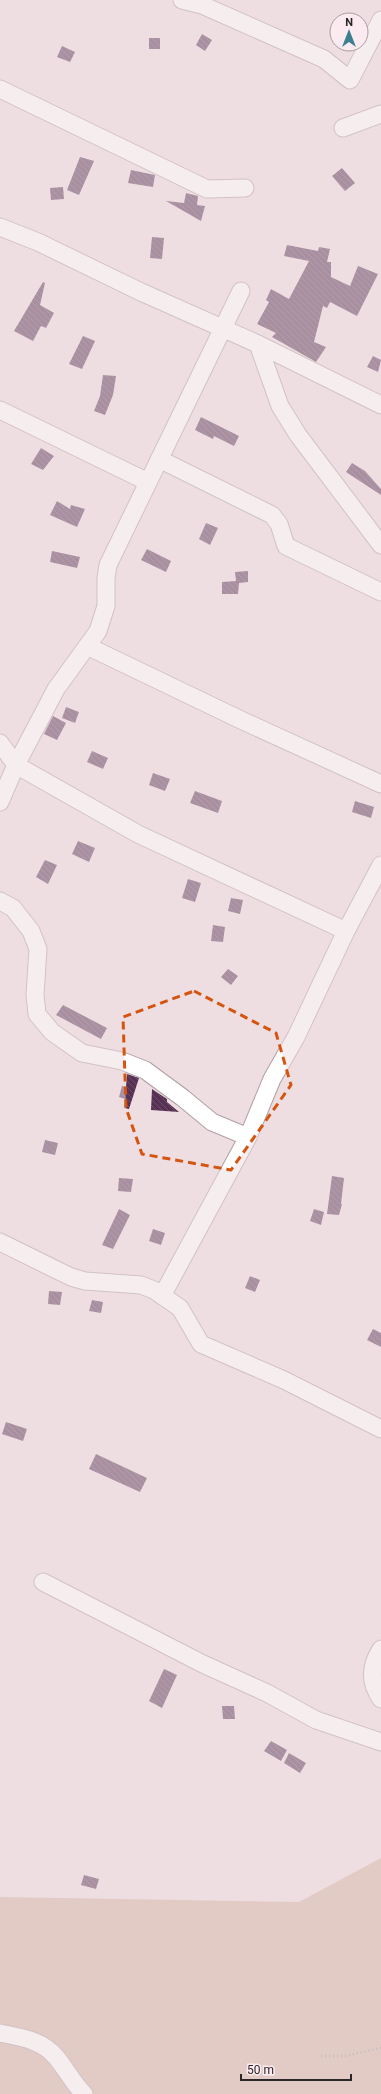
<svg xmlns="http://www.w3.org/2000/svg" width="381" height="2094" font-family="Roboto,sans-serif">
	<defs>
		<pattern id="building-back-hatch" width="6" height="6" patternUnits="userSpaceOnUse"><rect width="6" height="6" fill="#563153"/><path d="M-1 5l2 2M0 0l6 6M5-1l2 2" fill="none" stroke="#6b4d68"/></pattern>
	</defs>
	<rect width="100%" height="100%" fill="#eedee2"/>
	<path fill="#d3b4a0" d="M381,1858v236h-381v-197l299,5z"/>
	<path fill="url(#building-back-hatch)" d="M202,34l10,6 -7,11 -9,-6z
		M149,38h11v11h-11z
		M62,46l13,6 -5,10 -13,-5z
		M80,157l14,4 -15,34 -12,-5z
		M342,168l13,15 -10,8 -13,-15z
		M131,170l24,5 -2,12 -25,-4z
		M63,187l1,12 -13,1 -1,-12z
		M186,193l12,3 -1,9 8,1 -4,15 -35,-20 18,2z
		M152,237l12,1 -2,21 -12,-1z
		M287,245l31,6 1,-4 11,2 -3,13h4v15l19,9 8,-20 20,8 -21,42 -27,-14 -3,6 -4,-2 -9,36 12,5 -10,15 -44,-25 4,-4 -19,-9 12,-22 -3,-2 5,-11 18,10 20,-38 -25,-5z
		M43,282l2,1 -5,22 14,8 -8,15 -5,-2 -8,15 -19,-10z
		M83,336l12,5 -13,28 -13,-5z
		M373,356l8,4 -3,12 -11,-5z
		M103,375l13,1 -3,19 -8,20 -11,-4 6,-15z
		M201,417l38,19 -5,10 -20,-10 -1,3 -18,-9z
		M41,448l13,8 -11,14 -12,-6z
		M352,463l13,8 16,18v6l-35,-23z
		M57,501l13,8 1,-4 14,4 -8,18 -27,-12z
		M206,523l12,5 -8,17 -11,-6z
		M147,549l24,12 -5,11 -25,-12z
		M52,551l28,6 -3,11 -27,-6z
		M248,571v11l-9,1 -1,11h-16v-12l14,-1 -1,-9z
		M66,707l13,5 -4,11 -13,-5z
		M53,716l13,7 -9,17 -13,-6z
		M92,751l16,7 -5,11 -16,-7z
		M153,773l17,6 -5,12 -16,-6z
		M195,791l27,10 -4,12 -28,-10z
		M355,801l19,6 -3,11 -19,-6z
		M78,841l17,7 -6,14 -17,-8z
		M45,860l12,5 -9,19 -12,-7z
		M188,879l13,4 -6,19 -13,-4z
		M231,898l12,2 -3,14 -12,-3z
		M213,925l12,2 -2,15 -12,-1z
		M228,969l10,7 -7,9 -10,-8z
		M63,1005l44,23 -6,11 -45,-24z
		M127,1074l12,4 -10,31 -5,-1 1,-9 -6,-2 3,-11 4,1z
		M152,1089l15,10v3l12,10 -28,-2z
		M45,1140l13,3 -3,12 -13,-3z
		M332,1176l12,2 -3,26h1l-3,11 -12,-1z
		M119,1178l14,1 -2,13 -13,-1z
		M119,1209l11,6 -17,34 -11,-4z
		M314,1209l10,3 -3,13 -11,-4z
		M153,1229l12,4 -4,12 -12,-4z
		M250,1276l10,4 -5,12 -10,-4z
		M49,1291l13,1 -2,13 -12,-1z
		M92,1300l11,2 -2,11 -12,-2z
		M373,1329l8,4v14l-14,-7z
		M6,1422l21,7 -4,12 -21,-7z
		M96,1454l51,24 -7,14 -51,-23z
		M164,1669l13,6 -15,33 -13,-7z
		M222,1706h12l1,13h-12z
		M271,1741l16,9 -6,11 -17,-10z
		M289,1753l17,10 -6,10 -16,-10z
		M84,1875l15,4 -3,10 -15,-4z"/>
	<g fill="none" stroke-linecap="round" stroke-linejoin="round">
		<g stroke="#afa0a4" stroke-width="19">
			<path id="street" d="M182,0l20,5 122,54 26,21 31,-60
				M0,89l207,100 38,-1
				M343,128l38,-14
				M0,227l38,15 103,50 117,52 123,61
				M258,344l22,62 18,29 83,110
				M0,410l148,72
				M159,459l113,56 7,9 7,22 95,46
				M87,646l154,74 140,64
				M0,743l16,22 122,69 208,97
				M0,802l16,-37 40,-76 42,-58 8,-25v-28l2,-13 133,-274
				M0,901l13,7 7,9 11,14 7,18 -3,46 2,19 15,18 30,21 40,8 23,9 38,28 29,24 36,15
				M0,1242l71,35 14,4 56,4 13,5 26,18 21,36 83,36 97,49
				M162,1296l86,-159 24,-58 24,-42 50,-106 35,-66
				M43,1582l160,82 64,29 49,27 65,22
				M381,1649c-11,17 -12,33 0,50
				M0,2033c20,4 42,7 56,24 10,12 17,26 28,37"/>
		</g>
		<path stroke="#998d91" stroke-width="2.5" stroke-dasharray="1 3" stroke-linecap="butt" d="M321,2056h23l37,-8"/>
		<use href="#street" stroke="#fff" stroke-width="17"/>
	</g>
	<path d="M0 0H381V2094H0ZM194,991l82,42 15,52 -60,85 -89,-16 -16,-46 -3,-91z" fill="#eedee2" fill-opacity=".55" fill-rule="evenodd"/>
	<path fill="none" stroke="#d5540f" stroke-width="3" stroke-dasharray="8 5" stroke-linejoin="round" d="M194,991l82,42 15,52 -60,85 -89,-16 -16,-46 -3,-91z"/>
	<g transform="translate(349 32)"><circle r="19" fill="#fbebf0" stroke="#a89ca0"/>
	<path d="M0-3L7 15L0 10L-7 15Z" fill="#3c7f90"/>
	<text y="-6" font-size="11" font-weight="bold" text-anchor="middle" fill="#2c2628">N</text>
	</g>
	<path d="M241 2074v6h110v-6" fill="none" stroke="#2c2628" stroke-width="2"/>
	<text x="247" y="2074" font-size="12" fill="#2c2628" stroke="#fbebf0" stroke-width="3" paint-order="stroke">50 m</text>
</svg>
